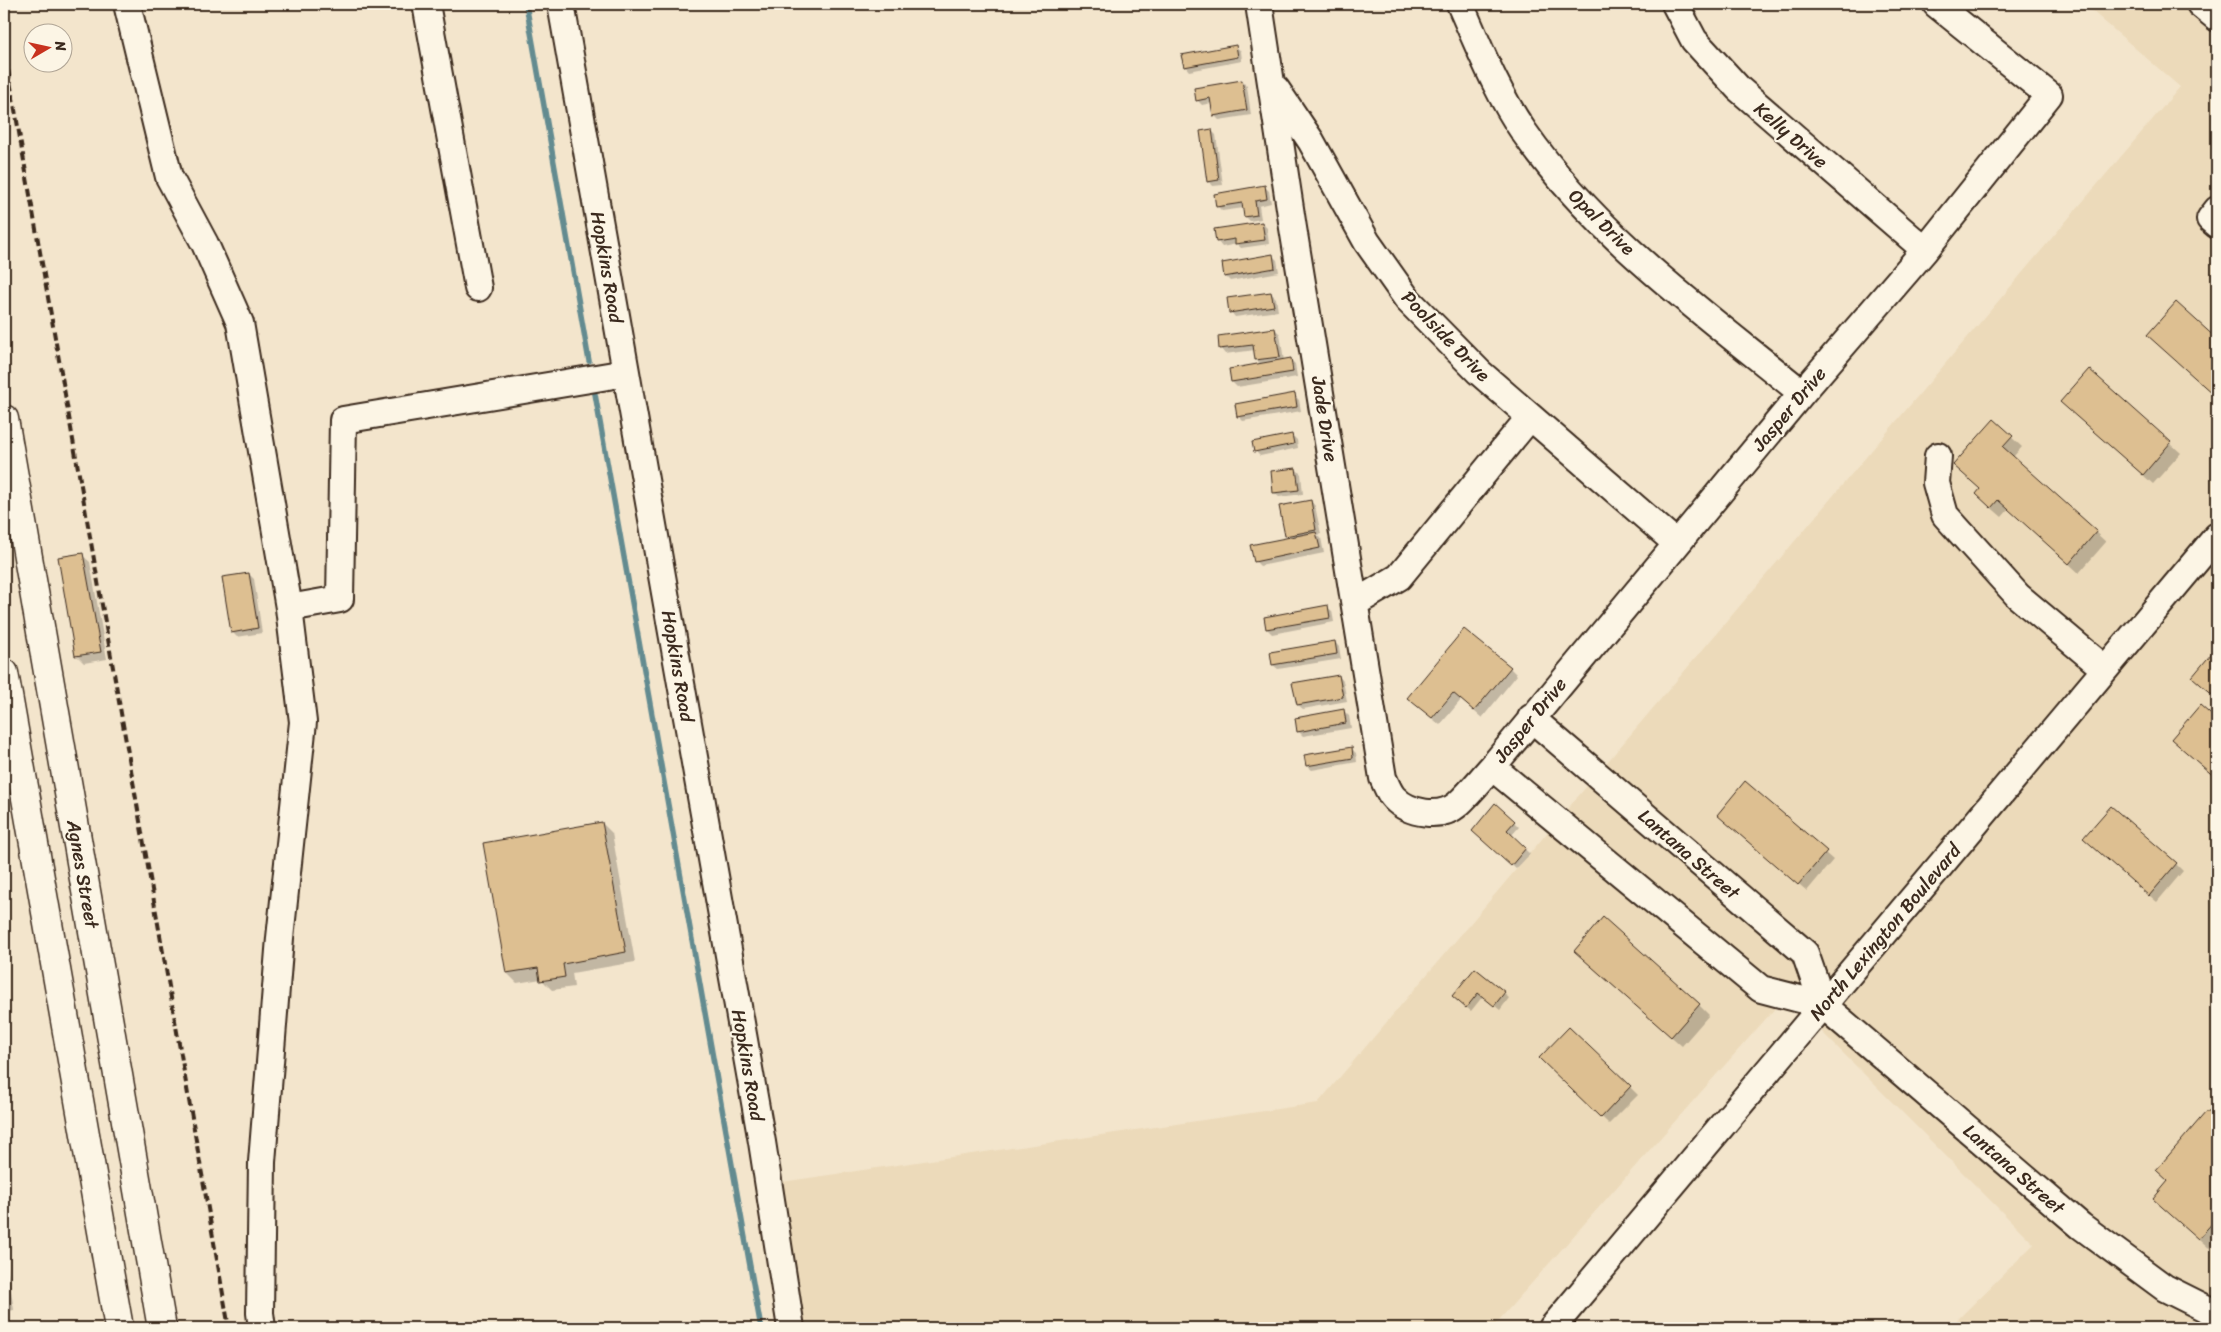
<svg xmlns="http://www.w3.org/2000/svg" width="2221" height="1332" font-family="Sriracha,sans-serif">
	<rect width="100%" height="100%" fill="#f3e5cc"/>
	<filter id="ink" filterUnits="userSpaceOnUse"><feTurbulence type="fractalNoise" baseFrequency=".02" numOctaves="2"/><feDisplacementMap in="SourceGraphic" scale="10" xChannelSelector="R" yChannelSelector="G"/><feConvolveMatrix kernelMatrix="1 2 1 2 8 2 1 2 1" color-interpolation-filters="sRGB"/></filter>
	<g filter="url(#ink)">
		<path fill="#ecdaba" d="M2084,4h133v1324h-268l85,-84 -248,-248 -294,332h-689l-28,-145 543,-80 862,-1016z"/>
		<path fill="#0003" d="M1236,47l5,4 1,10 -53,10 -4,-5z
			M1242,81l5,5 4,29 -32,5 -5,-5 -2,-12 -10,2 -5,-5z
			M1212,131l4,4 7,50 -10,1 -4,-5z
			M1264,186l5,5 2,12 -12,3 2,13 -11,2 -5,-5 -1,-8 -22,3 -4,-4z
			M1262,223l5,5 2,16 -28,4 -4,-4 -15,3 -4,-5 -2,-12z
			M1272,255l5,5 2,12 -49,9 -5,-5z
			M1271,293l5,5 2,13 -43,6 -4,-5z
			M2176,304l41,36v57l-61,-55z
			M1275,329l5,5 4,27 6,-2 5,5 2,13 -60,10 -5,-5 -2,-12 31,-6 -5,-4 -1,-10 -30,4 -4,-5 -2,-12z
			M2089,371l92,82 -28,31 -81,-72z
			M1294,395l5,5 2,11 -58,10 -4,-4z
			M1994,421l28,26 -9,10 93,85 -27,31 -70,-64 -7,8 -15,-13 -5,-15z
			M1292,435l5,5 1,8 -38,8 -5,-5z
			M1296,469l5,5 2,20 -24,3 -5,-4z
			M1311,501l4,5 6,28 -4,1 4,3 3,15 -64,13 -5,-5 34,-22 -3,-4z
			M82,555l8,7 17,97 -23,4 -7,-7z
			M249,574l5,5 8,54 -25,4 -5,-5z
			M1327,607l5,4 2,11 -62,12 -5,-5 -2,-11z
			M1335,642l4,5 2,12 -63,10 -5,-4z
			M2217,649v50l-24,-22z
			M1510,668l7,7 -35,43 -21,-18 -21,25 -24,-20z
			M1339,676l4,5 4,20 -44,8 -5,-4z
			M2200,707l17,15v56l-37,-32z
			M1344,711l5,5 2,12 -48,8 -5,-5z
			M1351,748l5,5 1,9 -45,8 -5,-4z
			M1745,783l88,77 -26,31 -81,-69z
			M1514,822l5,5 -8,9 19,18 -14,15 -38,-34z
			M602,823l10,10 23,129 -63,11 2,14 -22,3 -11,-11 -24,4 -10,-10z
			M2092,846l84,18 7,7 -26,31z
			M1585,961l114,44 10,10 -27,31z
			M1475,969l34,29 -9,12 -17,-14 -12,15 -13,-10z
			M1570,1028l68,67 -29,29 -68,-66z
			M2217,1103v136l-8,9 -55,-49 15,-17 -12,-12z
			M4,1247l10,63 -10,2z"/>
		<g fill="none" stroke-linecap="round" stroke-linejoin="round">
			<path stroke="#638b90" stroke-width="5.5" d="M526,4l63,357
				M595,394l166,934"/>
		</g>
		<path fill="#ddbf91" stroke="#3b2a1e" d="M1236,45l2,12 -54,10 -3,-12z
			M1242,80l5,30 -34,6 -3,-18 -14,3 -2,-13z
			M1212,129l7,51 -12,2 -7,-51z
			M1265,185l2,14 -12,2 2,14 -13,2 -2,-14 -26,4 -2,-13z
			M1262,222l3,18 -30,4v-5l-19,3 -2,-13z
			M1273,254l2,14 -51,9 -2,-14z
			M1271,292l3,14 -45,7 -2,-15z
			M2176,302l41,37v50l-4,5 -66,-59z
			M1275,328l5,29 -25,3 -2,-15 -34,4 -1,-13z
			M1291,358l2,14 -62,10 -2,-13z
			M2089,369l82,73 -28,33 -83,-73z
			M1295,393l2,14 -60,10 -2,-13z
			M1994,419l19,17 -10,11 94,84 -28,33 -71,-64 -7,8 -15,-14 4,-5 -27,-24z
			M1292,434l2,10 -40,8 -2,-10z
			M1296,468l3,22 -26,3 -2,-22z
			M1311,500l5,30 -31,6 -6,-30z
			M1316,532l4,16 -66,14 -4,-17z
			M83,553l18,99 -26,4 -17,-99z
			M249,573l9,55 -27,5 -9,-56z
			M1328,605l2,13 -64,11 -2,-12z
			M1464,629l47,38 -37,44 -21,-18 -21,25 -25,-20z
			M1335,641l2,13 -65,11 -2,-13z
			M2217,647v52l-25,-22z
			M1339,675l4,22 -46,8 -5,-22z
			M2200,705l17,15v59l-46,-40z
			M1344,709l2,14 -49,9 -2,-14z
			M1352,747l1,11 -47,8 -2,-11z
			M1745,781l82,70 -29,34 -81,-70z
			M1495,803l20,18 -8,9 19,18 -15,18 -39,-35z
			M2111,806l66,57 -28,33 -66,-58z
			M602,822l24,130 -63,12 2,13 -25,4 -2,-13 -32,5 -23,-130z
			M1603,917l97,87 -29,33 -97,-86z
			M1475,968l30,24 -11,14 -16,-13 -12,15 -14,-12z
			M1569,1027l62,59 -30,32 -62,-60z
			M2217,1103v117l-1,-1 -18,20 -45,-40 15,-18 -12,-11 50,-58h4z"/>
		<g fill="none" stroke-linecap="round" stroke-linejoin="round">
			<g stroke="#3b2a1e" stroke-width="30">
				<path id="minor" d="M127,4l42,173 36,67 35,79 49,285 14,114 -23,216 -18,224 -2,151 2,15
					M426,4l52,284
					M561,4l201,1138 29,186
					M1259,4l34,224 90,550c3,6 6,15 11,20 15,16 47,21 64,6 12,-11 23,-25 34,-37l310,-374 123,-143 124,-155 -113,-91
					M1460,4c19,43 37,89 64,128 73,105 180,181 278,261
					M1675,4l19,36 45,49 186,161
					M2200,4l17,14
					M1276,89l35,52 56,101 41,58 71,72 197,171
					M2217,210l-7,9 7,6
					M1938,456l-2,27 9,32 73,81 87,73
					M1355,603l44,-26 131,-160
					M289,608l51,-9 3,-179 283,-47
					M1531,718l274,235 18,52
					M1492,767l269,222 62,16 258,221 84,62 52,26
					M1552,1328l665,-792"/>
			</g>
			<g stroke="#3b2a1e" stroke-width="31">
				<path id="major" d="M4,419l158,909
					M4,673l115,655"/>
			</g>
			<use href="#minor" stroke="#fcf5e5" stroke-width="26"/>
			<use href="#major" stroke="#fcf5e5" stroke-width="28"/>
			<path stroke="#3b2a1e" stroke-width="4" stroke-dasharray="8 4" stroke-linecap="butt" d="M4,47l225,1281"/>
		</g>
	</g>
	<g text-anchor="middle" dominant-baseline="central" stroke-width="4.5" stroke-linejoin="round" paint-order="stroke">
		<g font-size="19" fill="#3b2a1e" stroke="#fcf5e5">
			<text transform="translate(1791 135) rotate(41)">Kelly Drive</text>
			<text transform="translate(1602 222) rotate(45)">Opal Drive</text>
			<text transform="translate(607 267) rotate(80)">Hopkins Road</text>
			<text transform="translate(1446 336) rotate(46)">Poolside Drive</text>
			<text transform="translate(1789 409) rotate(-50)">Jasper Drive</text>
			<text transform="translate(1325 419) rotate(81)">Jade Drive</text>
			<text transform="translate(678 666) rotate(80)">Hopkins Road</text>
			<text transform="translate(1530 720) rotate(-51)">Jasper Drive</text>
			<text transform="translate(1689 854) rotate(41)">Lantana Street</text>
			<text transform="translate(83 874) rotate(80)">Agnes Street</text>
			<text transform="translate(1885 932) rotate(-50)">North Lexington Boulevard</text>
			<text transform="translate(748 1065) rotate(80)">Hopkins Road</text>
			<text transform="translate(2014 1169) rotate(41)">Lantana Street</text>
		</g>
	</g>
	<rect width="2221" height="1332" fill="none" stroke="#fcf5e5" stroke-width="20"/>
	<rect x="10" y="10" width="2201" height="1312" fill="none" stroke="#3b2a1e" stroke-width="2" filter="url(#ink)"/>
	<g transform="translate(48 48) rotate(81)"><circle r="24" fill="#fcf5e5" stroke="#afa495"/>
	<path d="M0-4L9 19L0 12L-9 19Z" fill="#c8321e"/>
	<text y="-8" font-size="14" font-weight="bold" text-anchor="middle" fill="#3b2a1e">N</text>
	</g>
</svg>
